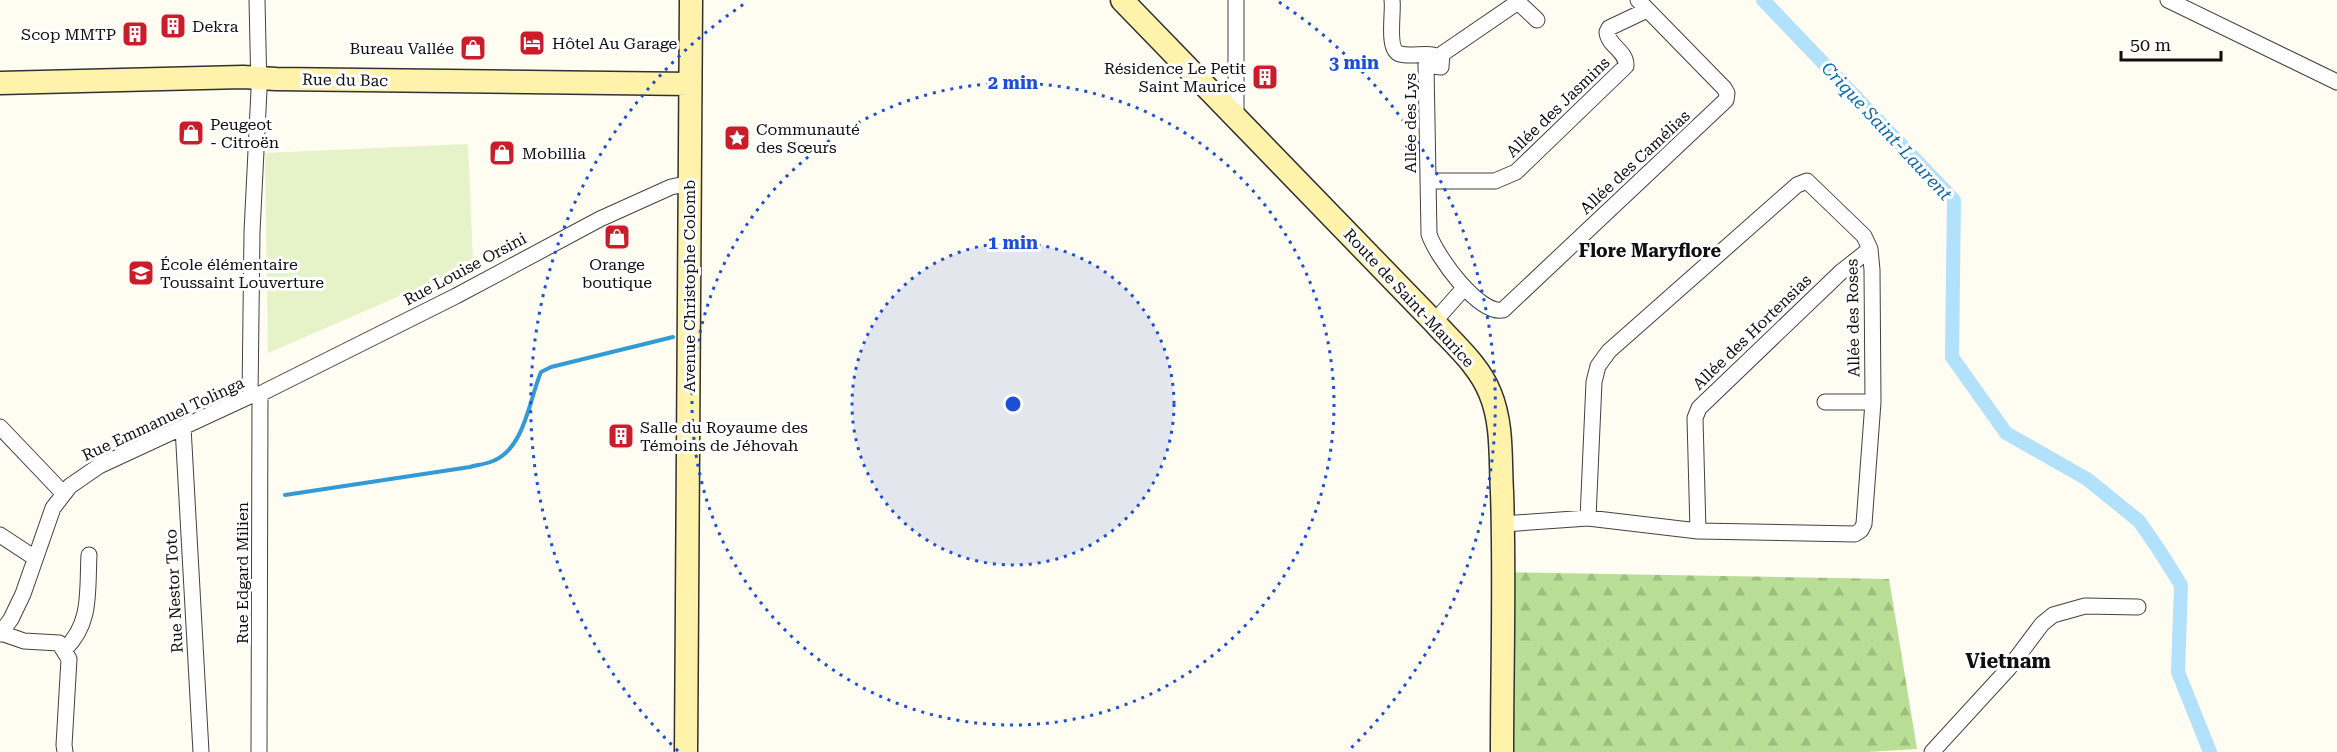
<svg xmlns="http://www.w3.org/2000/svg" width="2337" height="752" font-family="'Roboto Serif',serif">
	<defs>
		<pattern id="forest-firs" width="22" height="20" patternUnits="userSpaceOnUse" patternTransform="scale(1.5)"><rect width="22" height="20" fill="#b8df95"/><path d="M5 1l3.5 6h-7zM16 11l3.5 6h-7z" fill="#9dbe7f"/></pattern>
	</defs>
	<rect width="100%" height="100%" fill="#fffcf1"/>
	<path fill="url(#forest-firs)" d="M1502,572l387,7 28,170 -50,3h-365z"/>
	<path fill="#e6f3c9" d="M468,144l5,117h-9v7l-196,85 -3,-200z"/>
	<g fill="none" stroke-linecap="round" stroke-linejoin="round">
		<path stroke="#329ad7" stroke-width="4" d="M285,495l185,-28c7,-2 16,-3 23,-6 32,-13 36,-61 48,-89l10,-5 122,-30"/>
		<path stroke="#b1e1fb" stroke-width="14" d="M1763,0l191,200 -2,157 54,76 81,46 52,42 20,29 22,35 -3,87 32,80"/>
		<g stroke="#424242" stroke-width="17">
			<path id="street" d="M1236,0v116
				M1392,0c2,12 -6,50 8,54 10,3 23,-1 33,1l4,2 4,10
				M1516,0l21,20
				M2168,0l169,82
				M1441,67l-15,-2 3,169c7,22 50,81 74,76l223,-210 1,-7 -3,-5 -86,-88
				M1441,67l1,-13 76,-52
				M1428,181h67l21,-9 110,-106c1,-15 -18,-20 -19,-34l2,-4 38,-18
				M1434,322l30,-34
				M250,396l2,-164 7,-142 -2,-90
				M1825,402h48
				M0,427l63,66
				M183,427l18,325
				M1503,524l85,-6 110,13 157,3 6,-4 3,-6 9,-122 -1,-132 -2,-21 -6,-13 -57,-55 -10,4 -188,166 -11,15 -4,16 -6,136
				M1698,531l-3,-113 4,-10 142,-136 29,-23
				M0,535l35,23
				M1,633l23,8 35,2 10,16 -5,86 1,7
				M0,634l11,-15 12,-25 30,-86 17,-22 29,-20 151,-70 10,-2 196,-98 144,-77 71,-32 19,-4
				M65,649c27,-26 22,-58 24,-94
				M259,752l1,-358
				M1932,752l77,-84 33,-44 11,-9 32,-9 53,1"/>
		</g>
		<g stroke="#313131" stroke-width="25">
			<path id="secondary" d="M1122,0l312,322c20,22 45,43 56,71 13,31 10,66 12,99 3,87 0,173 0,260
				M0,83l243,-6 33,2 414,5
				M686,752l5,-752"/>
		</g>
		<use href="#street" stroke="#fff" stroke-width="15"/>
		<use href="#secondary" stroke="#fff3ac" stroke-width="22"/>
	</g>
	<circle cx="1013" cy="404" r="161" fill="#1d4ed8" fill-opacity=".12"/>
	<g fill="none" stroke="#1d4ed8" stroke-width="3" stroke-dasharray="3 6">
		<circle cx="1013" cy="404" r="161"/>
		<circle cx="1013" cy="404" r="321"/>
		<path d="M678 751A482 482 0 0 1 747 2M1279 2A482 482 0 0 1 1348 751"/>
	</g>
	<defs>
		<g id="building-square" transform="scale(1.35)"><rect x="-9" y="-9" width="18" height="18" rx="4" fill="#ca1c29" stroke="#fff"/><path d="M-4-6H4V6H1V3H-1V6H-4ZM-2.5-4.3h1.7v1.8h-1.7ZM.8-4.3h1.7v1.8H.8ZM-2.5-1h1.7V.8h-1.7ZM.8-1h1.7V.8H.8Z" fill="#fff"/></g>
		<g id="hotel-square" transform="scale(1.35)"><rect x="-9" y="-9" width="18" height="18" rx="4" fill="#ca1c29" stroke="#fff"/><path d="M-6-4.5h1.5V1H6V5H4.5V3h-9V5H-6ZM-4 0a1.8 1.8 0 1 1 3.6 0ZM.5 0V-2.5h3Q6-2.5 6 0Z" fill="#fff"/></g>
		<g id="shop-square" transform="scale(1.35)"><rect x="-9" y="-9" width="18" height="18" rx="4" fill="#ca1c29" stroke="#fff"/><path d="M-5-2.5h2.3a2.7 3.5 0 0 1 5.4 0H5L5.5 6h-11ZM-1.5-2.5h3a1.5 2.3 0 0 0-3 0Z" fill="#fff"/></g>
		<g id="sight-square" transform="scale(1.35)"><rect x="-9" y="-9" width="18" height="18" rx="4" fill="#ca1c29" stroke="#fff"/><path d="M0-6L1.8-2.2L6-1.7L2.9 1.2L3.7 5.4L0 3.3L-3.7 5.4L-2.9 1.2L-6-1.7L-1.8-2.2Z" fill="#fff"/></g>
		<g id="school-square" transform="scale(1.35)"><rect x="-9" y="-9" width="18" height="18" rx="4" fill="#ca1c29" stroke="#fff"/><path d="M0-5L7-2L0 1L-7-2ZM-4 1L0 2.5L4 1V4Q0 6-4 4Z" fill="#fff"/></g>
	</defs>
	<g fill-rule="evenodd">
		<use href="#building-square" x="173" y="26"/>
		<use href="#building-square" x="135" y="34"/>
		<use href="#hotel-square" x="532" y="43"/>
		<use href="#shop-square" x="473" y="48"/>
		<use href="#building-square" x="1265" y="77"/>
		<use href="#shop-square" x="191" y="133"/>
		<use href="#sight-square" x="737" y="138"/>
		<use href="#shop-square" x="502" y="153"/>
		<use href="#shop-square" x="617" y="237"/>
		<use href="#school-square" x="141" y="273"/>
		<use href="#building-square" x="621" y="436"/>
	</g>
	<g text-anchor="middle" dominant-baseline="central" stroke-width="6" stroke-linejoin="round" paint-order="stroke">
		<g font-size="16" fill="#0f0f0f" stroke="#fff" text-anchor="start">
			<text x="192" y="26">Dekra</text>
			<text x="116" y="34" text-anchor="end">Scop MMTP</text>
			<text x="552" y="43">Hôtel Au Garage</text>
			<text x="454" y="48" text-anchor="end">Bureau Vallée</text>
			<text x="1246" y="68" text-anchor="end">Résidence Le Petit<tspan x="1246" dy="18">Saint Maurice</tspan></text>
			<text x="210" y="124">Peugeot<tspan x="210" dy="18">- Citroën</tspan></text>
			<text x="756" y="129">Communauté<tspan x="756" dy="18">des Sœurs</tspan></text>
			<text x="522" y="153">Mobillia</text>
			<text x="160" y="264">École élémentaire<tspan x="160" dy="18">Toussaint Louverture</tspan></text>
			<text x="617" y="264" text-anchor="middle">Orange<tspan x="617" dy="18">boutique</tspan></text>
			<text x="640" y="427">Salle du Royaume des<tspan x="640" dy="18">Témoins de Jéhovah</tspan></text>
		</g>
		<g font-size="16" fill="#0f0f0f" stroke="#fff">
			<text transform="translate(345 80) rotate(1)">Rue du Bac</text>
			<text transform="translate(1558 107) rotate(-44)">Allée des Jasmins</text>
			<text transform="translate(1410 123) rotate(-90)">Allée des Lys</text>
			<text transform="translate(1635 162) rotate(-43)">Allée des Camélias</text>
			<text transform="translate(465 269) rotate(-28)">Rue Louise Orsini</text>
			<text transform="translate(689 286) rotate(-90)">Avenue Christophe Colomb</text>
			<text transform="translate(1409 298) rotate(47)">Route de Saint-Maurice</text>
			<text transform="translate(1853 318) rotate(-91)">Allée des Roses</text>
			<text transform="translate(1752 332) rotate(-44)">Allée des Hortensias</text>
			<text transform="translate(163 419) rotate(-25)">Rue Emmanuel Tolinga</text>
			<text transform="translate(242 573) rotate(-90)">Rue Edgard Milien</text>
			<text transform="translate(174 591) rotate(-93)">Rue Nestor Toto</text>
		</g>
		<g font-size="18" font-style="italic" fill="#0e6bab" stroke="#fff">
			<text transform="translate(1887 131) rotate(47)">Crique Saint-Laurent</text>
		</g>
		<g font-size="18" font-weight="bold" fill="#0f0f0f" stroke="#fff">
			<text x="1650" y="250">Flore Maryflore</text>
		</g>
		<g font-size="20" font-weight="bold" fill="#0f0f0f" stroke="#fff">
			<text x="2008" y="661">Vietnam</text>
		</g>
	</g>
	<circle cx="1013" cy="404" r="9" fill="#1d4ed8" stroke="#fff" stroke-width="3"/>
	<g font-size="18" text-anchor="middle" font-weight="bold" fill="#1d4ed8" stroke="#fff" stroke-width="6" stroke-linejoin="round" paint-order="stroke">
		<text x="1354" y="69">3 min</text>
		<text x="1013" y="89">2 min</text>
		<text x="1013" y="249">1 min</text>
	</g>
	<path d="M2121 51v9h100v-9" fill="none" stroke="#0f0f0f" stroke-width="3"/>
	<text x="2130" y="51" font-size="18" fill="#0f0f0f" stroke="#ffffff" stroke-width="4.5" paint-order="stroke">50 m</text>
</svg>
